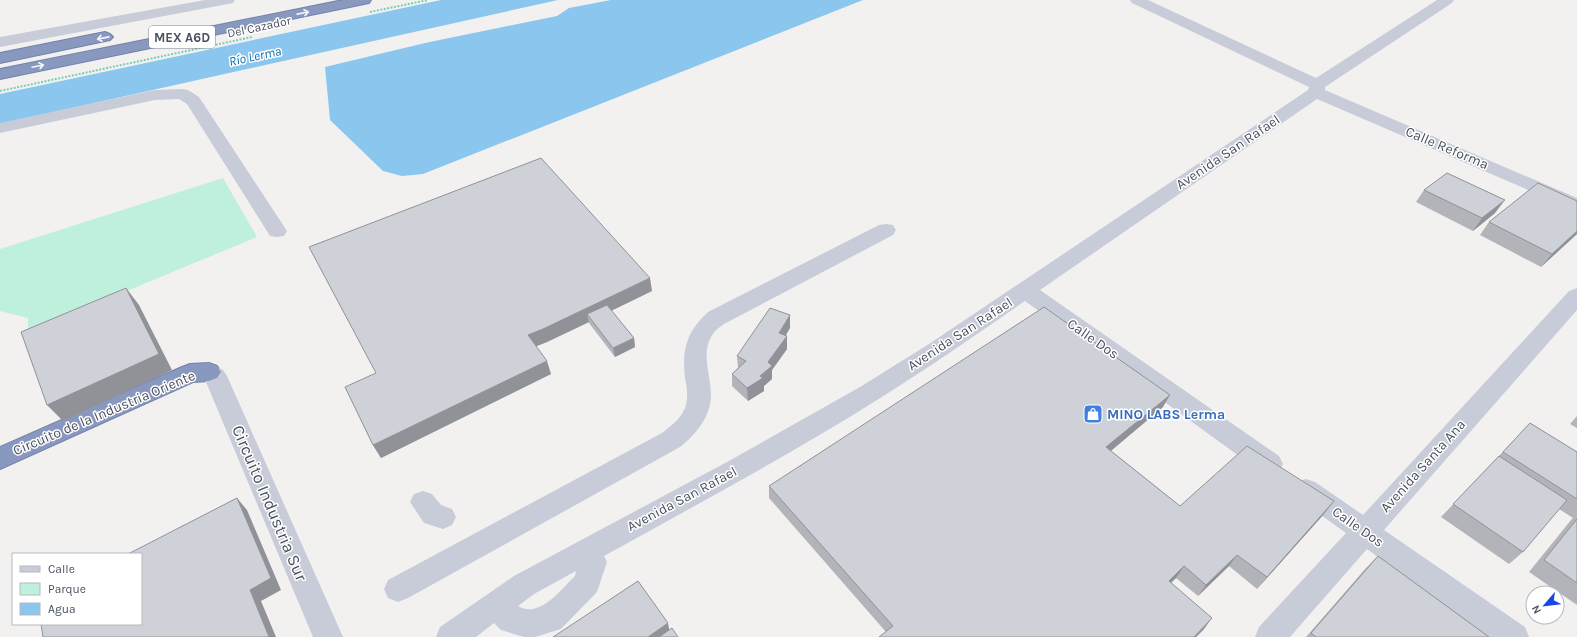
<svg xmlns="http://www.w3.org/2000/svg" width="1577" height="637" font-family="Karla,sans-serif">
	<rect width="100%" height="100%" fill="#f3f1f0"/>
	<path fill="#bff0dc" d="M223,178l34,59 -229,95v-14l-28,-7v-62z"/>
	<path fill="#8bc6ee" d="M441,0h117l-558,124v-30z
		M611,0h252l-440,174 -21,2 -19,-5 -53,-51 -5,-53 100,-24 132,-27 12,-8z"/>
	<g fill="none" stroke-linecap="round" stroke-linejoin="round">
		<g stroke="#7383ab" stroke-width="2">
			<path id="highway" d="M343,0h28l-2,3 -5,1 -364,75v-10z
				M105,32l5,2 3,3 -3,3 -110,23v-10z
				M209,363l8,3 4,6 -4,6 -8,3 -16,1 -193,87v-22l182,-80 8,-3z"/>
		</g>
		<path stroke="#76cfb5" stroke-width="2" stroke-dasharray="2 1.5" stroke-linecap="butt" d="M370,12l58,-12
			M0,91l252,-54"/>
		<path fill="#c7ccd8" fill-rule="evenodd" d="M205,0h30l-2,3 -5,1 -228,43v-10z
			M1130,0h18l168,78 121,-78h17l-2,3 -127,84v3l252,108v13l-260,-112 -277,191 239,166 4,8 -4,8 -9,3 -9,-3 -236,-171c-49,34 -98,68 -148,99 -89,56 -181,105 -273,156l3,6 -10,30 -36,37 -26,8h-11l-23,-7 -7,-7 -18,14h-40l4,-10 74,-51 213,-114 133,-75 69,-43 379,-254 1,-3 -177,-84zM576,571l-1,5c-14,13 -35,43 -57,30l16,-12z
			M182,89l6,1 11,7 88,134 -3,5 -7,1 -7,-1 -83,-132 -8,-5 -24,1 -155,33v-10l155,-33z
			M886,224l7,1 3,5 -3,5 -169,89c-4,3 -9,6 -11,10 -15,21 2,48 -3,71 -4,17 -17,32 -30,42l-272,151 -10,4 -10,-4 -4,-9 4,-9 274,-147c9,-7 21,-16 24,-28 2,-9 1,-18 -1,-27 -3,-29 1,-45 23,-66l171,-87z
			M1577,288v22l-193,220 141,97 4,10h-40l-122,-88 -77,88h-35l4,-10 87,-94 -49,-35 -4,-8 4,-8 9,-3 9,3 48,33 206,-224z
			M209,363l14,7 4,6 116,261h-30l-107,-255 -5,-4 -4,-6 4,-6z
			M423,491l9,3 9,11 11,4 4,8 -4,8 -9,4 -19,-6 -14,-21 4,-8z"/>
		<use href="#highway" fill="#8898bf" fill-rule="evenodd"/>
	</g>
	<path fill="#b2b4ba" d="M1424,190l71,23 -22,18 -57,-29z
		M1489,222l88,12 -36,33 -61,-32z
		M652,291l-41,20 23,27 1,9 -20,10 -26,-34v-1l-42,20 -11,4 15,28 -170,84 -8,-13 -28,-58z
		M790,328l-4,7 1,14 -15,21v9l-8,7v5l-16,10 -16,-15v-12l6,-6 -1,-12z
		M1163,407l-52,44 69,55 144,8 -67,75 -28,-23 -31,30 -22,-18 -5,5 33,46 -8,8h-317l7,-5 -117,-134v-12z
		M1577,416v12l-7,-4z
		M1530,423l47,29v153l-48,-33 42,-52 2,-2 -14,-9 -36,43 -14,12 -68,-47z
		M1378,556l111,81h-183l60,-69z"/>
	<path fill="#919297" d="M1505,200l-10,13 -22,18 9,-13z
		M1577,231v3l-36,33 11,-13z
		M650,278l2,13 -60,29 -5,-6 2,8 -42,20 -15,6 -4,-13z
		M126,288l13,17 33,65 -109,51 -16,-16z
		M790,315v13l-11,18v-13z
		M787,336v13l-15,21v9l-8,7v5l-16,10 -1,-13 13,-12 8,-14z
		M634,338l1,9 -20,10 -2,-9z
		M547,361l4,13 -170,84 -8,-13z
		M1170,395l-7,12 -62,52 5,-12z
		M237,498l10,12 34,80 -20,11 15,36h-7l-19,-47z
		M1334,501l-10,13 -67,75 10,-12z
		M1237,555l-8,11 -31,30 8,-11z
		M1184,566l-8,12 -15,14 8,-11z
		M1212,618l-8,11 -8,8h-2z
		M668,623l2,11 -4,3h-18z"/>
	<path fill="#cfd1d8" stroke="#919297" d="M541,158l109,120 -107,51 -15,6 19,26 -174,84 -28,-58 31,-14 -67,-126z
		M1447,173l58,27 -23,18 -58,-28z
		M1538,183l39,18v30l-25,23 -63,-32z
		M126,288l33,66 -112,51 -26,-73z
		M607,305l27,33 -21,10 -26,-34z
		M1044,307l126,88 -64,52 74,59 67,-60 87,55 -67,76 -30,-22 -31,30 -22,-19 -15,15 43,37 -18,19h-315l14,-11 -124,-140z
		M770,308l20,7 -11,18 8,3 -19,26 4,4 -12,10 3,2 -16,10 -15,-14 14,-13 -9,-5z
		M1530,423l47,29v47l-74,-47z
		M1499,456l68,44 -44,52 -70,-48z
		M237,498l34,80 -21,12 19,47h-226l-2,-13h100v-70h-13z
		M1577,519v64l-33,-23z
		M1378,556l111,81h-173l-5,-4z
		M638,581l30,42 -20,14h-95z
		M672,628l6,9h-19z"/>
	<defs><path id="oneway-shaft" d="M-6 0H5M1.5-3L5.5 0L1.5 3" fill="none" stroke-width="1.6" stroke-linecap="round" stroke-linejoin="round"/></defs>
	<g stroke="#f3f5f9">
		<use href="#oneway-shaft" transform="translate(303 13) rotate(-11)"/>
		<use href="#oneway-shaft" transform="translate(103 38) rotate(169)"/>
		<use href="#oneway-shaft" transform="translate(38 66) rotate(-12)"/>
	</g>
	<defs>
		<g id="shop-square" transform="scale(1)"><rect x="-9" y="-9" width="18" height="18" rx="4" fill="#3f7fe0" stroke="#fff"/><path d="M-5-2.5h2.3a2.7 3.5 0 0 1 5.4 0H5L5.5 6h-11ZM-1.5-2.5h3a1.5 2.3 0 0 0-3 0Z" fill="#fff"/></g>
	</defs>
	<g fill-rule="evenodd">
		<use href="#shop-square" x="1093" y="414"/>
	</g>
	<g text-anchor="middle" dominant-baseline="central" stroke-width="3" stroke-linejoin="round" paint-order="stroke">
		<g font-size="12" fill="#484f5e" stroke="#fff">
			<text transform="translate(259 27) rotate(-12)">Del Cazador</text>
		</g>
		<rect fill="#fff" stroke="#7f848e" stroke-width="1" x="149" y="26" width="66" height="22" rx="3"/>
		<g font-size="13" font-weight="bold" fill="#484f5e">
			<text x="182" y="37">MEX A6D</text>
		</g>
		<g font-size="13" font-style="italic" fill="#0a6caf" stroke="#fff">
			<text transform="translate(255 56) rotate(-12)">Río Lerma</text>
		</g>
		<g font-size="14" fill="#484f5e" stroke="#fff">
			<text transform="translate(1447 148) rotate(23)">Calle Reforma</text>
			<text transform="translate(1228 152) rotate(-34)">Avenida San Rafael</text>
			<text transform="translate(960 334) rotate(-33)">Avenida San Rafael</text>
			<text transform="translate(1093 339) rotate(35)">Calle Dos</text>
			<text transform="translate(104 413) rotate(-23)">Circuito de la Industria Oriente</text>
			<text transform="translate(1423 466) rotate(-48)">Avenida Santa Ana</text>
			<text transform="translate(682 499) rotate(-28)">Avenida San Rafael</text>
			<text transform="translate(1358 527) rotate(35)">Calle Dos</text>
		</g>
		<g font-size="14" font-weight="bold" fill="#366cbe" stroke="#fff" text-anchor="start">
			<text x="1107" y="414">MINO LABS Lerma</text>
		</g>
		<g font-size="17" fill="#484f5e" stroke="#fff">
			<text transform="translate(270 503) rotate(67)">Circuito Industria Sur</text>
		</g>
	</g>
	<rect x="12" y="553" width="130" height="72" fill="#ffffff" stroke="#b6b9bf"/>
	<rect x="20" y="566" width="20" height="6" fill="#c7ccd8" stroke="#b6b9bf"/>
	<text x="48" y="573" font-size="12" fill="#484f5e">Calle</text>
	<rect x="20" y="583" width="20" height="12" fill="#bff0dc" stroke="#b6b9bf"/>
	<text x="48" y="593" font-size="12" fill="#484f5e">Parque</text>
	<rect x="20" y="603" width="20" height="12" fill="#8bc6ee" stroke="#b6b9bf"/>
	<text x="48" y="613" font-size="12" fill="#484f5e">Agua</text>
	<g transform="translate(1545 605) rotate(242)"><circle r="19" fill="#ffffff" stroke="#b6b9bf"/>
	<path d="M0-3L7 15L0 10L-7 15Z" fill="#1748e6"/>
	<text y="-6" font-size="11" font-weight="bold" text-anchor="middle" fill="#484f5e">N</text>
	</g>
</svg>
